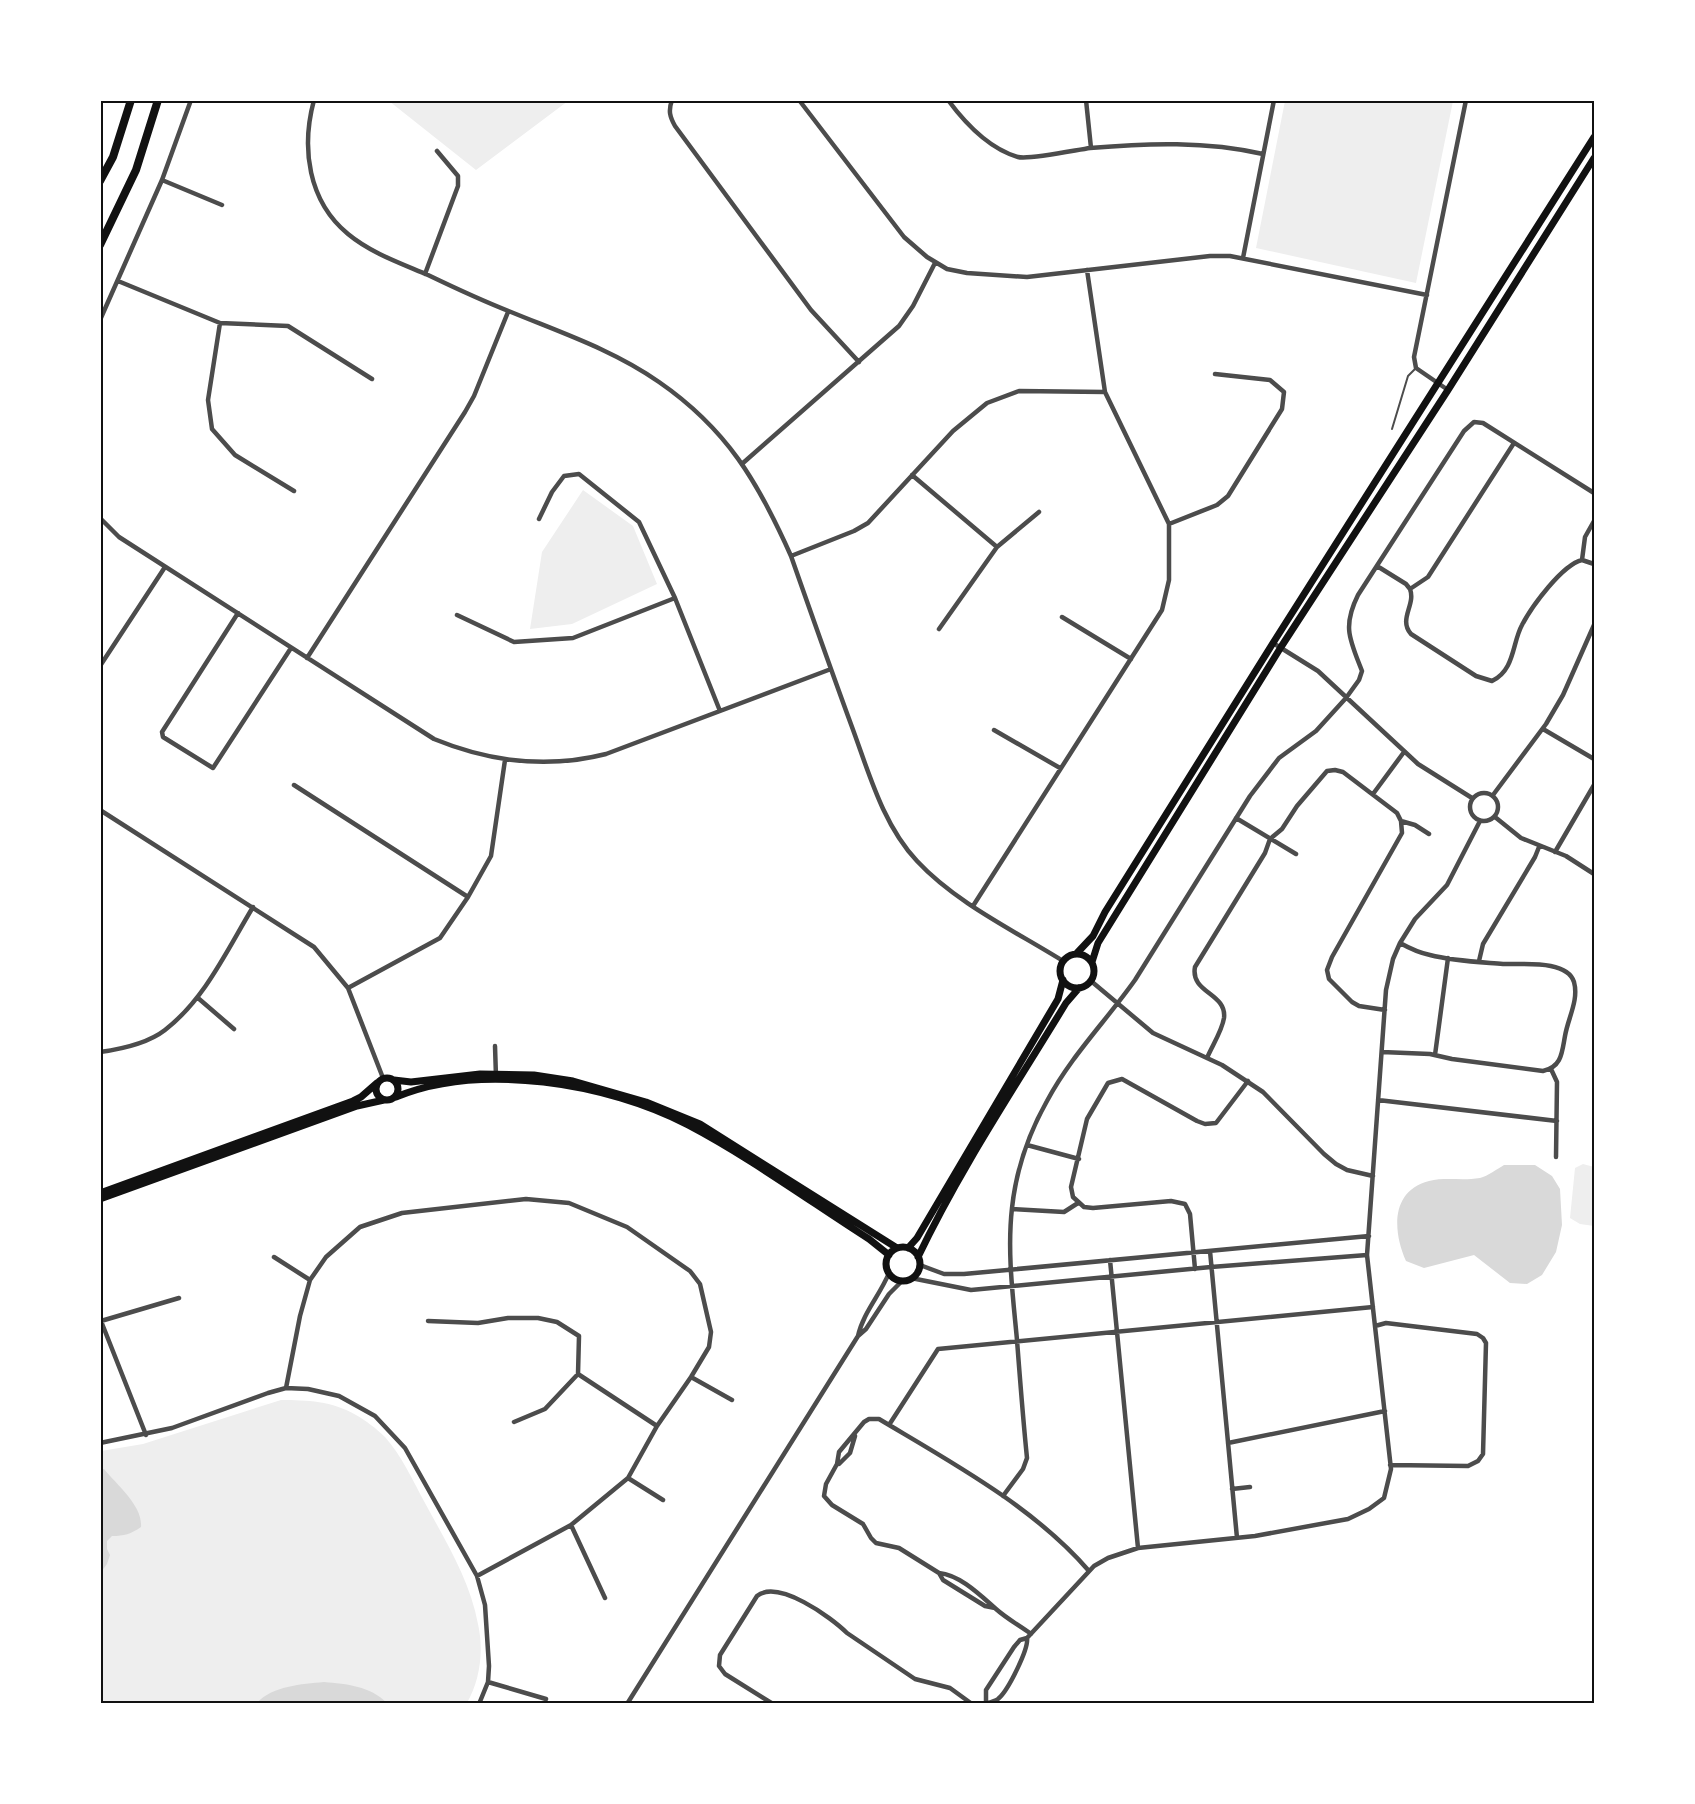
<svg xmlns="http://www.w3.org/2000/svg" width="1695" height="1804" font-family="'Titillium Web',sans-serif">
	<rect width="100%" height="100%" fill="#fff"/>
	<path fill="#eee" d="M389,101h179l-92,69z
		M1285,101h168l-37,182 -160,-35z
		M583,490l50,36 24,58 -85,40 -42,5 12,-77z
		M1583,1164l11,3v59l-14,-2 -10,-6 5,-50z
		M281,1400c26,0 51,1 75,15 9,5 21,14 29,22 17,19 28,44 40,66 21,39 45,77 53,121 6,27 2,56 -11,79l-366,1v-253l42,-7z"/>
	<path fill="#d9d9d9" d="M1504,1165h31l17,11 8,13 2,36 -6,27 -14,23 -15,9 -17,-1 -36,-28 -50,13 -18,-7c-13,-29 -16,-70 23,-80 16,-4 34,0 51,-3 8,-2 17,-9 24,-13z
		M101,1469h3c13,16 39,37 37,58 -10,7 -17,9 -29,9l-5,5v8l3,6 -3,9 -6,8z
		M324,1682c23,2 46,4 63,21h-130c15,-17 45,-19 67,-21z"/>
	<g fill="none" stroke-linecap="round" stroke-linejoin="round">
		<path stroke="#4c4c4c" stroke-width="2" d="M1392,429l16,-53 8,-8"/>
		<path stroke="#4c4c4c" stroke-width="4.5" d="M314,100c-13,48 -6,101 34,134 23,19 52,29 80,41 27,13 55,26 83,37 51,21 102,38 148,70 68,47 99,100 132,174 20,57 40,114 61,171 17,46 31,98 65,134 39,42 98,70 146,100
			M672,100c-4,11 -2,17 3,26l136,184 48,52
			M799,100l105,137 23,20 20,12 20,4 60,4 183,-21h20l197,39
			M948,100c17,23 42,49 70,57 11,3 58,-7 72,-9 58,-5 116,-7 173,6
			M1086,100l5,48
			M162,180l60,25
			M1243,258l31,-158
			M425,274l33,-88v-10l-21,-25
			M118,281l102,42 68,3 84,53
			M100,320l62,-140 29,-80
			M220,323l-12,77 4,29 23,26 59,36
			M1448,390l-32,-22 -2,-11 52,-257
			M1514,443l-86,134 -18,12c6,16 -12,30 1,45l65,42 16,5c23,-11 20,-38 30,-56 10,-19 40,-60 60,-65l3,-23 9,-16
			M743,463l156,-137 14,-20 22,-43
			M912,475l85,72
			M100,518l19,19 315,202c56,23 113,30 172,15l225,-85
			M539,519l13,-27 12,-16 15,-2 60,48 36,76 45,113
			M1169,524l48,-19 11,-9 54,-87 2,-17 -14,-12 -55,-6
			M791,556l63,-25 14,-8 85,-92 34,-28 32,-12 86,1
			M1582,560l12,4
			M1377,566l29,18 4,5
			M238,613l-76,119 1,5 50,31 78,-120
			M457,615l57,27 59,-4 102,-40
			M1062,617l69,42
			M939,629l58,-82 42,-35
			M1273,643l45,28 100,93 54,34
			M307,658l158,-246 9,-16 34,-84
			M100,666l65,-99
			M1543,729l51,30
			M994,730l66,38
			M294,785l174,112
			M1470 807a14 14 0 1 1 28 0a14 14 0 1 1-28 0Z
			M1373,794l31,-42
			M1493,795l53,-71 17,-29 31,-70
			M100,810l214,137 34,41 35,90
			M1495,817l26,21 45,18 28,18
			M1236,818l60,36
			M1401,821l14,4 14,9
			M1555,852l39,-67
			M973,906l189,-296 7,-30v-56l-64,-132 -18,-122
			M1479,961l4,-17 52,-87 4,-10
			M1091,981l62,52 69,32 41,27 61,62 12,10 11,6 26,6
			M348,988l92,-50 28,-41 23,-41 14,-96
			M198,998l36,31
			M495,1046l1,31
			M100,1052c22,-3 47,-8 65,-22 40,-31 62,-80 88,-123
			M1382,1052l48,2 22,5 91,12c19,-4 19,-19 22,-35 3,-18 14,-36 9,-54 -7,-23 -53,-17 -71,-18 -24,-2 -50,-3 -73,-9 -10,-2 -21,-7 -30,-12
			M1435,1055l13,-97
			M1207,1058c5,-12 15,-27 17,-40 3,-25 -34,-25 -29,-51l70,-114 5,-14 12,-10 15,-23 30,-35 8,-1 8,2 54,41 4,8 1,12 -70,124 -5,13 2,9 23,23 7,4 26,4
			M1551,1069l6,13 -1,75
			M1378,1100l179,21
			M1027,1145l52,14
			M1012,1209l52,3 14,-9
			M1210,1251l27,287
			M274,1257l36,23
			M1110,1260l28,288
			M920,1265l24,9h20l405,-38
			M1195,1269l-5,-55 -5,-10 -14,-3 -78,7 -9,-1 -11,-10 -2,-10 16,-68 21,-36 14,-4 75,42 8,3 11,-1 32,-42
			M911,1278l60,12 240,-23 156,-12
			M428,1321l50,2 30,-5h30l19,4 22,14 -1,38
			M1375,1326l11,-3 91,11 6,4 3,5 -3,111 -5,7 -10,5 -78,-1
			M858,1336c5,-23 22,-41 31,-63
			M691,1377l41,23
			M286,1388l14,-72 10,-36 16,-23 34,-30 42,-14 124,-14 43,4 58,24 63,44 10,13 11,48 -2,15 -18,30 -34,49 -29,52 -57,47 -94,51
			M514,1422l31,-13 33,-35 79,52
			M889,1425l49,-76 435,-42
			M146,1435l-45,-114 78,-23
			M100,1443l72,-15 96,-35 18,-5 22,1 31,7 36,20 30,32 72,128 8,29 4,61 -1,16 -9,22
			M1228,1443l157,-32
			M837,1464h2l11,-11 5,-17
			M628,1478l35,22
			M1232,1489l18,-2
			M1003,1496l20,-27 4,-11c-4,-39 -7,-79 -10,-118 -4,-43 -10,-88 -5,-132 4,-37 17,-75 35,-107 24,-45 59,-80 88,-121l115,-184 29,-38 37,-27 30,-33 13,-18 3,-9c-12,-31 -20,-44 -4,-76l106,-164 10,-9 9,1 111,70
			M571,1525l34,73
			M939,1573c21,2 41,22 57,36 10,9 24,17 35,25
			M995,1608l-10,-2 -42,-26 -4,-7 -40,-25 -23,-5 -5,-5 -8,-14 -31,-19 -8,-9 2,-12 11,-20 2,-12 25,-30 5,-3h10c72,43 155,88 210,152
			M488,1682l58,17
			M986,1703v-13l28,-43 6,-7 7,-2 67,-72 14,-8 30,-10 117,-12 93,-17 21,-10 15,-11 7,-29 -24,-214 19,-265 7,-31 7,-16 15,-24 32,-34 33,-64
			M627,1704l231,-368 8,-7 23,-35 13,-13
			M773,1704l-48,-30 -6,-8 1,-11 37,-59c21,-17 74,21 90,37l68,46 35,9 22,16
			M986,1704c4,-2 11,-3 13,-6 9,-8 30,-49 28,-60"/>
		<path stroke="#111" stroke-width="7" d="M1077,953l16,-17 12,-24 168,-269 321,-506
			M1060 971a17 17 0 1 1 34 0a17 17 0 1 1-34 0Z
			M1092,962l6,-19 183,-296 167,-257 146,-232
			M376 1089a11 11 0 1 1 22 0a11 11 0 1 1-22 0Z
			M394,1080l17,2 69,-8 54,1 39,6 73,21 54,22 197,124
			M396,1097c84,-35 212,-14 292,28 61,32 123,77 181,114l20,16
			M100,1193l253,-92 8,-4 16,-14
			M100,1199l257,-93 27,-6
			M886 1264a17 17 0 1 1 34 0a17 17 0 1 1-34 0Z
			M908,1248l9,-10 141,-239 5,-19
			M918,1257c42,-88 97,-170 148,-254l13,-15"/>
		<path stroke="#111" stroke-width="8" d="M100,181l13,-24 18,-57
			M100,245l36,-75 22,-70"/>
	</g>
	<rect width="1695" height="1804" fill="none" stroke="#ffffff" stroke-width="204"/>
	<rect x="102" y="102" width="1491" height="1600" fill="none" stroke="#111" stroke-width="2"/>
</svg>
